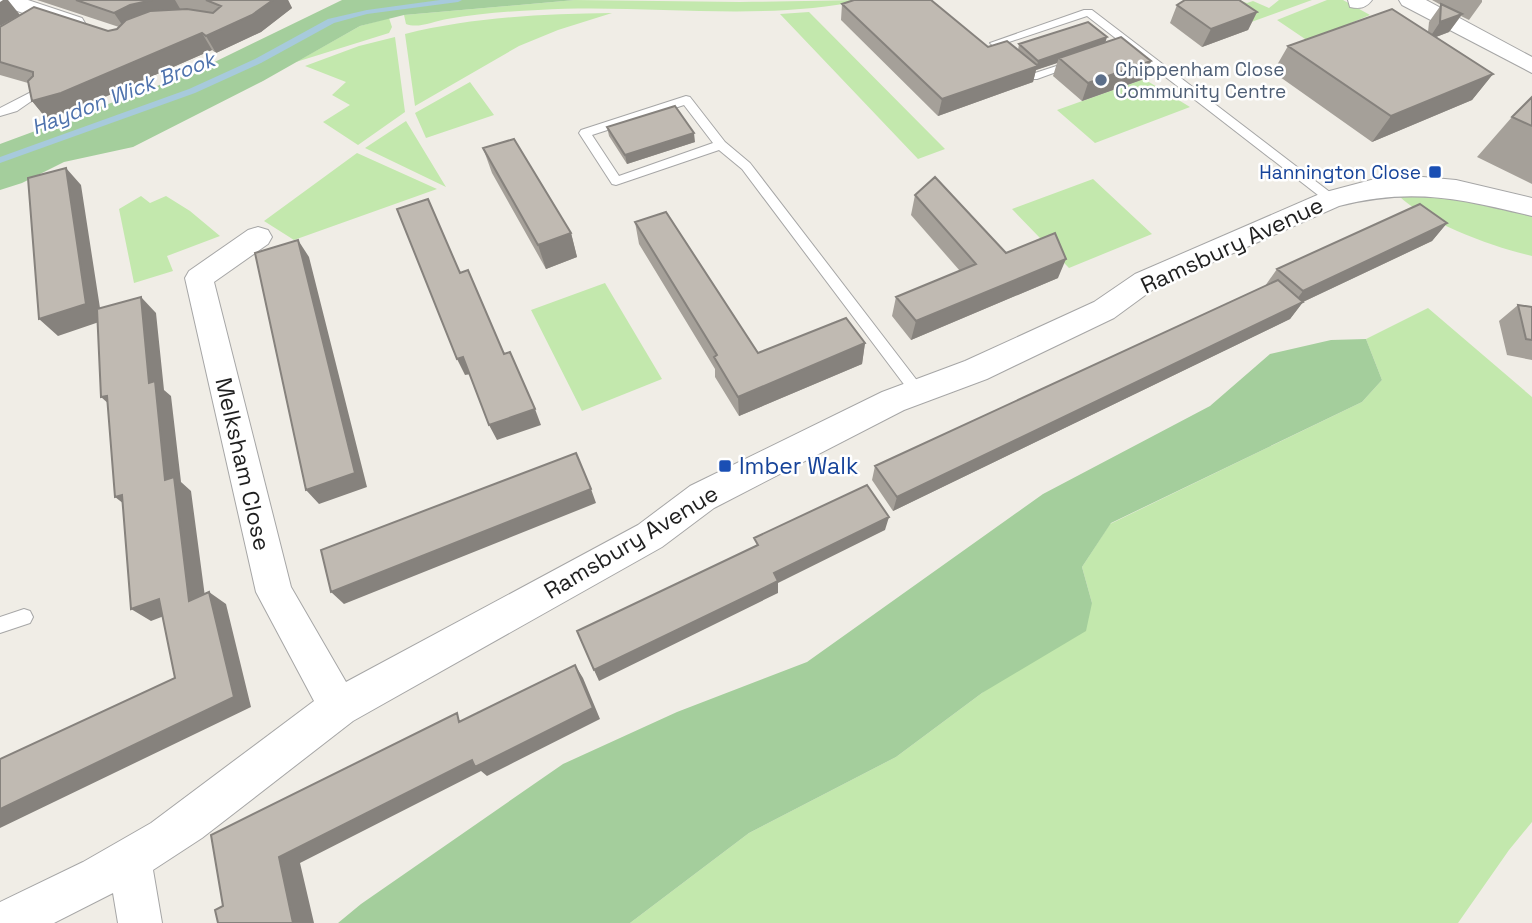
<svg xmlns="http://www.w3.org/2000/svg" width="1532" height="923" font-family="'Space Grotesk',sans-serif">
	<rect width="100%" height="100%" fill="#f0ede6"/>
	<path fill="#c3e8ad" d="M575,0l165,2 123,-2c-106,23 -218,3 -325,10 -30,1 -61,4 -91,9 -13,2 -29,10 -41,5l-2,-9z
		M1207,0h32l8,3 6,-2 16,7 10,-8h33l-69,25z
		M1327,0h16l27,15 -62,26 -31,-21z
		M809,12l136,137 -27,10 -138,-145z
		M612,13l-54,17 -39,16 -104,60 -10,-72c68,-17 137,-20 207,-21z
		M389,18l3,9 -3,6 -93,29 64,-36z
		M395,37l10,75 -47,33 -35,-23 27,-17 -18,-10 14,-13 -41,-16 54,-20z
		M1144,79l46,28 -95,36 -38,-33z
		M470,82l24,33 -68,23 -11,-25z
		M406,121l40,66 -81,-39z
		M357,153l80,36 -143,51 -30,-19z
		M1093,179l59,55 -83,34 -57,-59z
		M1409,193l66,9 57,12v42c-39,-9 -106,-33 -134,-61z
		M141,196l9,7 16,-7 24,15 30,25 -53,20 6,15 -39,12 -15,-74z
		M605,283l57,96 -80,32 -51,-101z
		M1428,308l104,89v425l-23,28 -51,73h-828l119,-90 147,-76 86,-64 110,-90 -10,-36 28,-43 252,-122 20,-22 -16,-41z"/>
	<path fill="#a4ce9c" d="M342,0h233l-171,15 -44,11 -97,55 -130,66 -69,15 -42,21 -22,7v-46l192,-71z
		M1366,339l16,41 -20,22 -251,121 -29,44 10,36 -6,28 -104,62 -86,64 -147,76 -119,90h-292l23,-19 202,-140 114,-52 130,-50 236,-168 167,-88 60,-52 61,-14z"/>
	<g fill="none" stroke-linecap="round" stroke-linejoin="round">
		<path fill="#a7cadc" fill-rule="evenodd" d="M440,0h22l-4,2 -91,12 -33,9 -73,40 -66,30 -195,70v-6l189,-68 66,-30 73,-40 39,-9z"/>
		<g stroke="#a6a6a6" stroke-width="2">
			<path id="service" d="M1084,10h8l243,186v6h-8l-240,-186 -84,28 32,29 40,-13 6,3 -44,16h-8l-39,-36z
				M39,88l6,3 -2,2 -26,18 -17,5v-8z
				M686,96l4,1 35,45 25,21 172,224 2,4 -2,4h-10l-170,-226 -23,-19 -103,35 -4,-1 -33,-51 2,-3zM684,105l29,38 -94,33 -27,-41z
				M24,609l6,2 3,6 -3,6 -30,10v-16z"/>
		</g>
		<g stroke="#a6a6a6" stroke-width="2">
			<path id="minor" d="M0,0h28l54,18 3,5 -3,5h-16l-66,-23z
				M1348,0h24c-6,8 -12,9 -22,7z
				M1399,0h27l106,57v16l-130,-68z
				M1423,177l33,3 76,18v18c-72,-17 -119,-29 -193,-10l-184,82 -41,30 -127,61 -83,31 -190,98 -52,39 -309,174 -151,117 -49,32 9,53h-44l-5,-30 -59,30h-54v-21l83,-40 68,-39 163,-122 -58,-109 -71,-314 4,-7 59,-41 10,-3 10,3 4,7 -4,7 -54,38 77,305 55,95 292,-157 52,-39 192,-94 83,-31 129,-59 41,-28 187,-81 49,-13z"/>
		</g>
		<use href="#service" fill="#fff" fill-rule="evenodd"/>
		<use href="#minor" fill="#fff" fill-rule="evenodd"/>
	</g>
	<path fill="#a5a099" d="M37,0h251l4,8 -31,24 -45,21 -4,-3 -137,60 -29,8 -14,-17 -4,-18 -28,-8v-48l108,4 9,-2 2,-2z
		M1432,0h50v2l-13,18 -8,-4 -12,16 -13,5 57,37 -21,26 -100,42 -99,-70 15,-26 140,-14 1,-10 12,-17z
		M842,4l146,43 30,3 1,-6 86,-1 46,18 -7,18 -62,22 -29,-25 4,-13 -21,7 -3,12 -95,34 -97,-96z
		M1177,5l80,7 -9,18 -46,17 -32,-24z
		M1532,97v87l-55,-27 35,-40z
		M607,127l88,15 -68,22 -18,-28z
		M483,148l88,85 6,24 -31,12 -54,-96z
		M915,195l91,58 52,25 -147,62 -19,-24 4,-19 64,-26 -49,-56z
		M635,222l123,131 107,-10 -3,21 -123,52 -24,-39v-8l-76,-125z
		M1447,223l-15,18 -129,61 -13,17 -397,192 -21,-31 3,-14 390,-180 12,-17z
		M1518,305l14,2v53l-25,-5 -8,-34z"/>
	<path fill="#86827d" d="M3,0h5l12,15 -20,11v-24z
		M152,0h23l7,12 -57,17 -11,-16 16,-8z
		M273,0h15l4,8 -31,24 -45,21 -10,-17z
		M1257,12l-9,18 -46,17 9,-18z
		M1462,14l-13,18 -21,8 12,-18z
		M202,33l10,17 -137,60 -29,8 -14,-17z
		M1107,37l-3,10 -45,11 -2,5 -21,7 -3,12 -95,34 4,-17 95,-33 1,-5z
		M1151,61l-7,18 -62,22 6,-18z
		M1493,74l-21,26 -100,42 19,-26z
		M694,133l1,9 -68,22 -2,-9z
		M66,168l15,17 21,136 -44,15 -19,-17z
		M1447,223l-15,18 -142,67 13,-17z
		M571,233l6,24 -31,12 -8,-24z
		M298,240l11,17 58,230 -48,17 -13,-14z
		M1066,259l-8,19 -147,62 5,-19z
		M141,297l15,16 8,77 7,6 10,86 10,9 16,121 -18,-11 -24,-121 -16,-97z
		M1303,302l-13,17 -397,192 4,-14z
		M865,343l-3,21 -123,52 -1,-19z
		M463,357l8,17 -6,1 -8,-16z
		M107,396l12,17 -18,-16z
		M535,409l6,16 -44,15 -8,-15z
		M591,489l5,14 -252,101 -13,-12z
		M122,495l11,16 -18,-14z
		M889,517l-4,13 -107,53v10l-179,88 -5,-11 180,-97z
		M209,592l17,12 25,103 -251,121v-19l234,-112z
		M159,599l18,12 -26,10 -20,-12z
		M575,665l8,13 17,41 -113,57 -6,-5 -181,92 14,60h-21l-14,-66z"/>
	<path fill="#c0bab2" stroke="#86827d" stroke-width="2" d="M76,0h76l-22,5 -16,8z
		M206,0h67l-21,15 -46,21 -4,-3 -141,60 -29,8 -4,-20 5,-5v-4l-33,-10v-35l34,-20 74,24 9,-2 9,-9 24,-9 37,-2 26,4 8,-7z
		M854,0h77l57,47 19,-6 31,25 -96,33 -100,-95z
		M1185,0h54l18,12 -46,17 -34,-24z
		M1441,4l21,10 -22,8z
		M1392,9l101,65 -102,42 -103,-70z
		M1088,22l19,15 -69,24 -19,-17z
		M1121,37l30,24 -63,22 -29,-25z
		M1532,97v29l-20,-9z
		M675,106l19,27 -69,22 -18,-28z
		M514,139l57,94 -33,12 -55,-97z
		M66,168l20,136 -47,15 -11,-141z
		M935,177l71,76 49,-20 11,26 -150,62 -20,-24 80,-33 -61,-69z
		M428,199l32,74 8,-3 36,84 6,-2 25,57 -46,16 -26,-68 -6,2 -60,-150z
		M1420,204l27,19 -144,68 -26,-22z
		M666,212l92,141 88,-35 19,25 -127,54 -24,-40 3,-2 -82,-133z
		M298,240l57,233 -49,17 -51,-237z
		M1278,280l25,22 -406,195 -22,-31z
		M141,297l8,86 6,-2 10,99 9,-3 15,124 20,-9 25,105 -234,112v-50l175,-81 -16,-79 -28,10 -9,-114 -7,2 -8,-101 -6,1 -4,-88z
		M1518,305l14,2v33l-6,-1z
		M576,453l15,36 -260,103 -10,-42z
		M867,485l22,32 -115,56 4,8 -184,89 -17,-39 181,-86 -4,-7z
		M575,665l18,43 -118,59 -3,-7 -193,97 14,66h-75l-3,-13 8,-4 -12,-71 246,-122 2,9z"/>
	<circle fill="#5c6f8a" stroke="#fff" stroke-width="2.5" cx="1101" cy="80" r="7"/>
	<g fill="#1a4fb4" stroke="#fff" stroke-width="2.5">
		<rect x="1428" y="165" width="14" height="14" rx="3.5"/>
		<rect x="718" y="459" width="14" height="14" rx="3.5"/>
	</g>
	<g text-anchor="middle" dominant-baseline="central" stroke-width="5" stroke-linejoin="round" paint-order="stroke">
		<g font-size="19" fill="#4e5e75" stroke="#fff" text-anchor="start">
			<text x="1115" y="69">Chippenham Close<tspan x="1115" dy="22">Community Centre</tspan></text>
		</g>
		<g font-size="19" fill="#164399" stroke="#fff" text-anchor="end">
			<text x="1421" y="172">Hannington Close</text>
		</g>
		<g font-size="21" font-style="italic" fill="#4e72ad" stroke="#fff">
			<text transform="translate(123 93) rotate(-21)">Haydon Wick Brook</text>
		</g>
		<g font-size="23" fill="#1f1f1f" stroke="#fff">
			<text transform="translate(1232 245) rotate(-25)">Ramsbury Avenue</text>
			<text transform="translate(243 464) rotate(77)">Melksham Close</text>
			<text transform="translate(631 542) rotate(-31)">Ramsbury Avenue</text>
		</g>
		<g font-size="23" fill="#164399" stroke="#fff" text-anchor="start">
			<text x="739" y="466">Imber Walk</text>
		</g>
	</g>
</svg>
